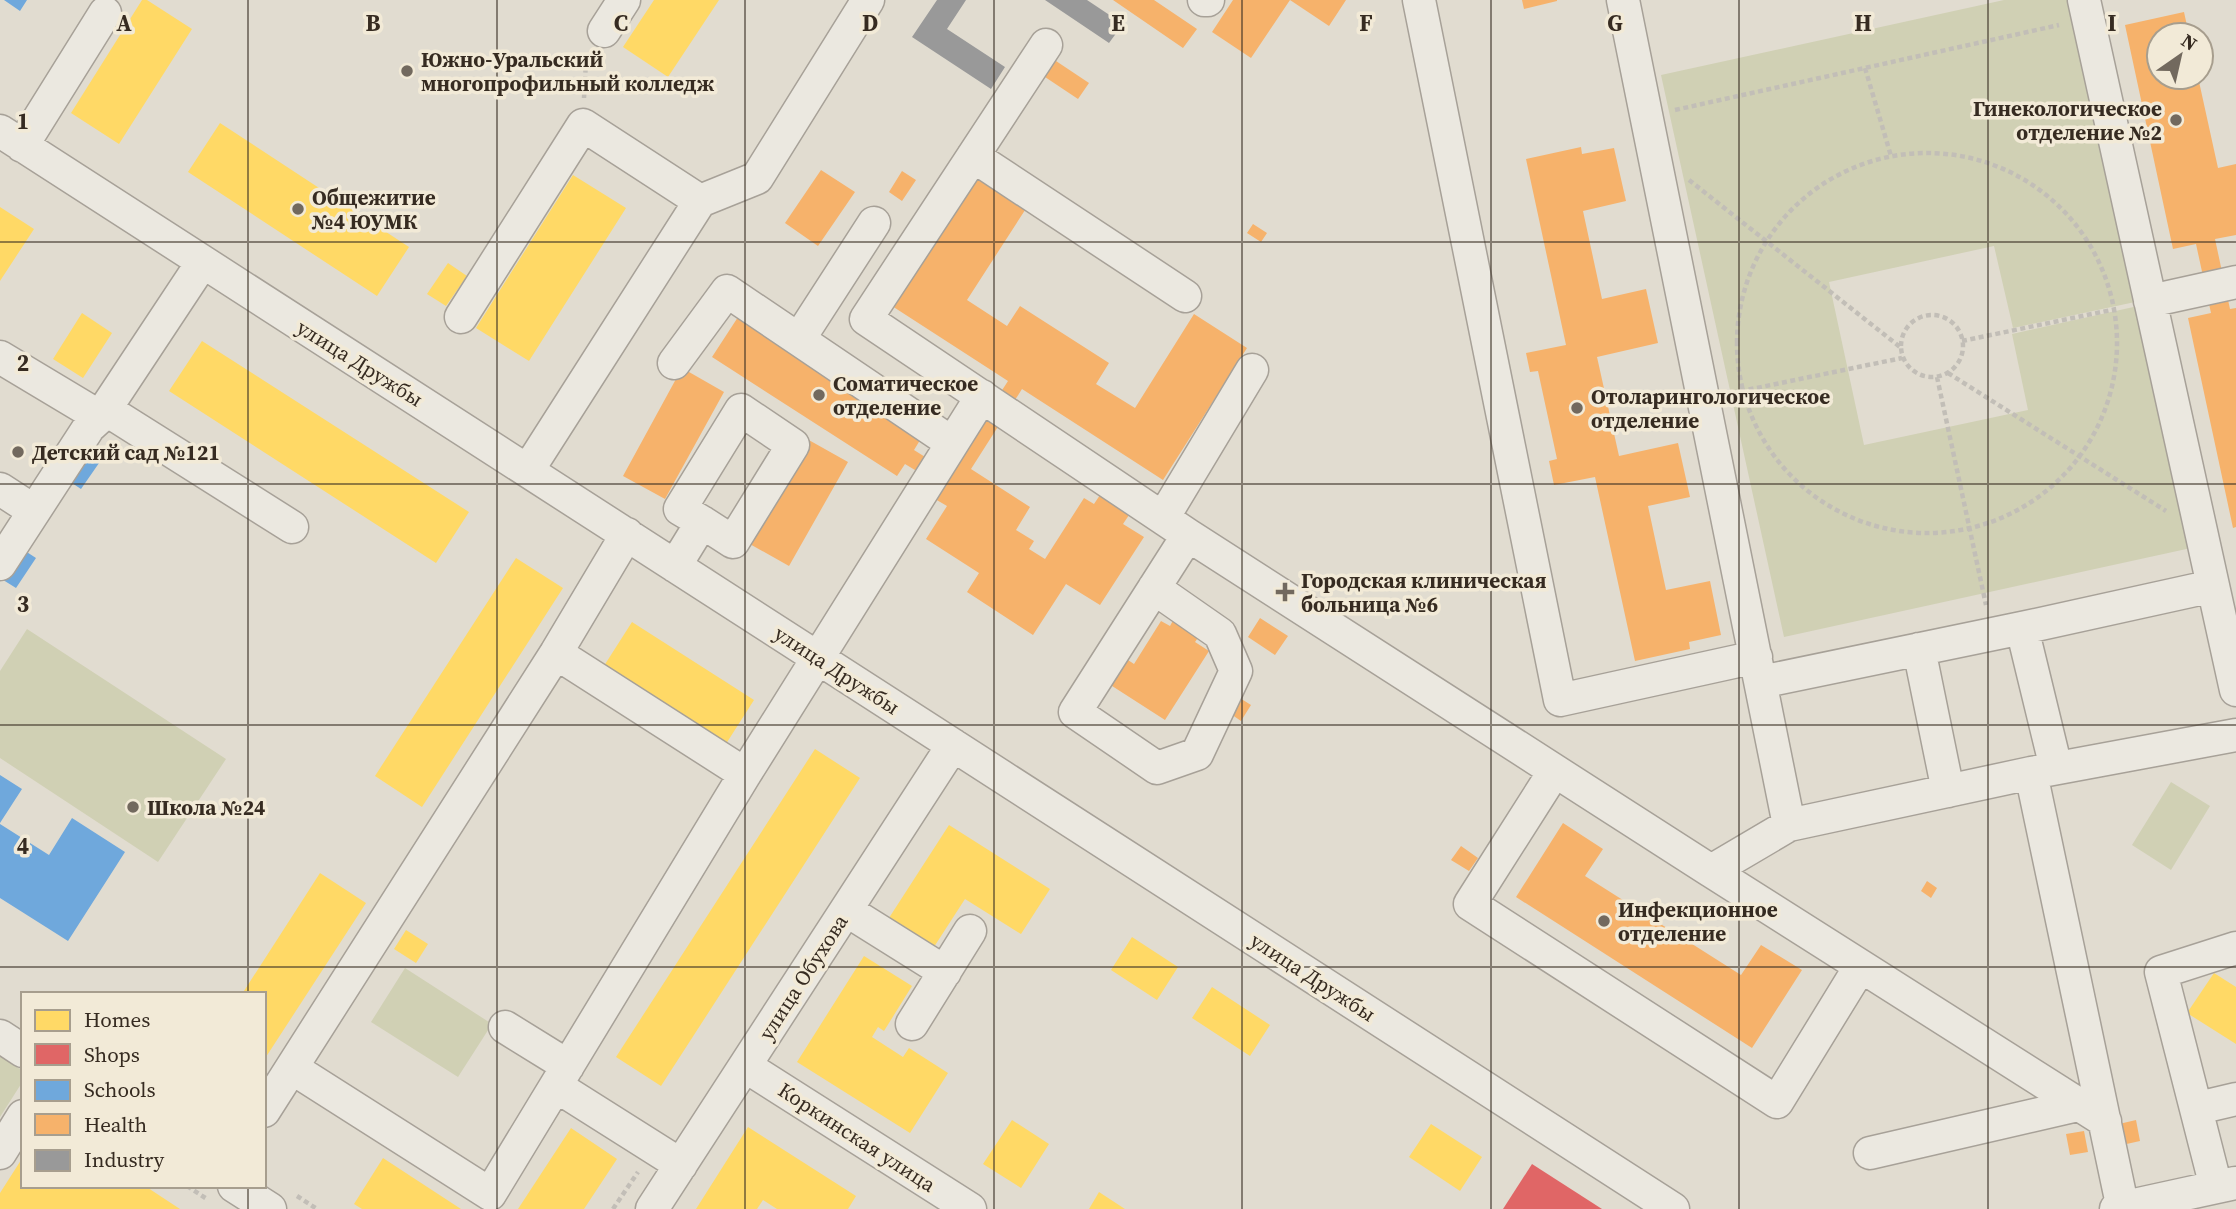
<svg xmlns="http://www.w3.org/2000/svg" width="2236" height="1209" viewBox="0 0 2236 1209" font-family="'Source Serif 4',serif">
<style>
.green{fill:#d0d0b4}
.homes{fill:#ffd966}
.shops{fill:#e06666}
.schools{fill:#6fa8dc}
.health{fill:#f6b26b}
.industry{fill:#999}
.lines{fill:none;stroke-linecap:round;stroke-linejoin:round}
.minor-casing{stroke:#a7a198;stroke-width:35}
.path{stroke:#c2beb7;stroke-width:4.5;stroke-dasharray:5 3.5;stroke-linecap:butt}
.minor{stroke:#ebe8e0;stroke-width:32}
.grid{fill:none;stroke:#362b21;stroke-width:2;stroke-opacity:0.55}
.poi-dot{fill:#72695e;stroke:#f2ead7;stroke-width:2.5}
.labels{text-anchor:middle;dominant-baseline:central;stroke-width:7;stroke-linejoin:round;paint-order:stroke}
.poi-label{font-size:21px;font-weight:bold;fill:#362b21;stroke:#f2ead7;text-anchor:start}
.street-label{font-size:21px;fill:#362b21;stroke:#f2ead7}
.grid-label{font-size:23px;text-anchor:middle;font-weight:bold;fill:#362b21;stroke:#f2ead7;stroke-width:7;stroke-linejoin:round;paint-order:stroke}
</style>
<rect width="100%" height="100%" fill="#e1dcd0"/>
<path class="green" d="M2004,0H2068L2135,302L2013,328L1994,246L1829,282L1864,445L2028,410L2012,334L2138,306L2191,548L1784,637L1661,75Z
M27,629L226,759L158,862L0,758V671Z
M2171,782L2210,806L2171,870L2132,845Z
M405,968L492,1024L458,1077L371,1022Z
M0,1056L23,1071V1081L0,1117Z"/>
<path class="homes" d="M142,0H147L192,29L119,144L71,113Z
M654,0H719L668,77L623,47Z
M220,123L409,247L377,296L188,172Z
M573,175L626,208L529,361L476,328Z
M0,207L34,229L0,281Z
M448,263L467,276L446,306L427,294Z
M82,313L112,333L83,378L53,359Z
M202,341L469,512L436,563L169,391Z
M516,558L563,588L422,807L375,776Z
M632,622L754,700L724,747L602,669Z
M815,749L860,778L661,1086L616,1057Z
M949,825L1050,889L1021,934L965,899L932,950L887,921Z
M320,873L366,903L264,1060V994H242Z
M406,930L428,944L416,963L394,949Z
M1132,937L1178,967L1157,1000L1111,970Z
M864,956L912,986L884,1031L878,1027L872,1037L903,1057L909,1048L948,1073L910,1133L797,1062Z
M2214,973L2236,987V1044L2187,1013Z
M1212,987L1270,1025L1250,1056L1192,1018Z
M1012,1120L1049,1144L1021,1188L983,1164Z
M1431,1124L1482,1157L1460,1191L1409,1157Z
M748,1127L856,1196L848,1209H777L763,1200L757,1209H696Z
M571,1128L617,1159L584,1209H518Z
M23,1157V1186H145L180,1209H0V1193Z
M383,1158L412,1177L461,1209H362L354,1204Z
M1099,1192L1125,1209H1089Z"/>
<path class="shops" d="M1532,1164L1602,1209H1503Z"/>
<path class="schools" d="M4,0H27L20,11Z
M87,441L106,453L81,489L63,477Z
M19,547L36,558L16,588L0,578Z
M0,775L22,789L0,823Z
M72,818L125,852L68,941L0,898V824L49,855Z"/>
<path class="health" d="M1113,0H1154L1197,29L1183,48Z
M1233,0H1346L1329,26L1290,0L1251,58L1212,32Z
M1522,0H1557V1L1524,9Z
M2184,12L2189,35H2159V77H2198L2218,168L2236,164V235L2215,239L2230,309L2236,308V527L2233,528L2188,318L2211,313L2196,244L2173,249L2125,25Z
M1053,59L1089,83L1078,99L1042,75Z
M1581,147L1582,154L1614,148L1626,201L1583,211L1602,299L1646,289L1658,343L1597,357L1619,456L1678,443L1690,497L1648,506L1666,590L1710,581L1721,635L1689,642L1690,649L1635,661L1595,477L1554,485L1549,461L1557,459L1538,371L1530,372L1526,353L1566,345L1526,159Z
M821,170L855,192L818,246L785,223Z
M902,171L916,180L902,201L889,192Z
M976,174L1027,207L967,300L1007,326L1020,306L1109,363L1096,384L1135,408L1194,314L1247,348L1163,480L1022,389L971,469L1030,507L1016,530L1034,541L1029,549L1045,559L1084,498L1094,504L1102,492L1131,512L1123,524L1144,537L1100,605L1066,584L1033,635L967,592L979,573L926,539L947,506L935,499L943,487L905,464L897,476L712,357L740,314L925,432L914,450L949,472L1008,381L892,306Z
M1253,224L1267,233L1261,242L1247,233Z
M682,368L724,392L665,499L623,476Z
M807,439L848,462L789,566L748,543Z
M1176,615L1202,632L1195,642L1209,651L1165,720L1109,684L1125,658L1134,664L1161,621L1170,626Z
M1260,618L1288,636L1275,655L1248,637Z
M1235,695L1251,705L1241,721L1225,710Z
M1563,823L1603,849L1585,876L1741,975L1761,945L1802,970L1752,1048L1516,897Z
M1461,846L1478,858L1469,871L1451,860Z
M1927,881L1937,888L1931,898L1921,891Z
M2136,1120L2140,1141L2122,1145L2119,1124Z
M2084,1131L2088,1152L2070,1155L2066,1134Z"/>
<path class="industry" d="M937,0H966L947,29L1005,67L991,89L912,37Z
M1045,0H1087L1123,24L1109,43Z"/>
<g class="lines">
<defs>
<path id="minor" d="M1204,0H1208
M1419,0L1560,700L1756,657
M1623,0L1789,825
M2084,0L2236,690
M604,31L624,0
M1046,45L866,319L1188,535L1711,871L1789,825L2031,773L2236,735
M0,131L1673,1209
M22,146L105,13
M973,156L1185,296
M700,201L757,178L868,0
M2150,301L2236,282
M461,317L583,125L700,201L528,470
M799,339L874,223
M0,357L100,417
M674,363L727,291L952,443
M105,409L292,527
M0,489L34,511
M1163,518L1252,370
M0,564L89,427L100,417L202,263
M675,566L702,522L680,509L741,410L793,445L733,542L702,522
M1154,588L1220,634L1236,671L1197,754L1157,768L1075,712L1188,535
M2022,628L2056,768
M1919,649L1948,791
M556,653L745,774
M1761,682L2022,628L2213,586
M1554,772L1470,904L1777,1102L1860,967
M2031,773L2123,1209
M1711,871L2105,1121
M846,910L945,972
M912,1024L970,931
M505,1027L568,1066
M0,1036L23,1051
M745,1066L970,1209
M292,1068L490,1194L745,774L982,396
M556,1086L681,1165
M2198,1108L2236,1099
M264,1111L556,653L627,534
M0,1153L23,1116
M1870,1153L2078,1105
M234,1186L270,1209
M2216,1187L2161,972L2236,948
M652,1209L953,745
M2116,1209L2235,1183"/>
</defs>
<use href="#minor" class="minor-casing"/>
<path class="path" d="M1865,68L1891,156
M584,98L586,61L589,55
M1675,110L2059,25
M1737 343a190 190 0 1 1 380 0a190 190 0 1 1-380 0Z
M1689,180L1900,347
M1901 346a31 31 0 1 1 62 0a31 31 0 1 1-62 0Z
M1962,341L2116,309
M1948,373L2166,511
M1937,377L1986,605
M1732,393L1902,358
M187,1186L207,1199
M297,1196L317,1209
M613,1209L638,1172"/>
<use href="#minor" class="minor"/>
</g>
<path class="grid" d="M248,0V994M497,0V1209M745,0V1209M994,0V1209M1242,0V1209M1491,0V1209M1739,0V1209M1988,0V1209M0,242H2236M0,484H2236M0,725H2236M0,967H2236M248,1186V1209"/>
<g class="poi-dot">
<circle cx="407" cy="71" r="7"/>
<circle cx="2176" cy="120" r="7"/>
<circle cx="298" cy="209" r="7"/>
<circle cx="819" cy="395" r="7"/>
<circle cx="1577" cy="408" r="7"/>
<circle cx="18" cy="452" r="7"/>
<path d="M1281.5 581.5h7v7h7v7h-7v7h-7v-7h-7v-7h7z"/>
<circle cx="133" cy="807" r="7"/>
<circle cx="1604" cy="921" r="7"/>
</g>
<g class="labels">
<g class="poi-label">
<text x="421" y="59">Южно-Уральский<tspan x="421" dy="24">многопрофильный колледж</tspan></text>
<text x="2162" y="108" text-anchor="end">Гинекологическое<tspan x="2162" dy="24">отделение №2</tspan></text>
<text x="312" y="197">Общежитие<tspan x="312" dy="24">№4 ЮУМК</tspan></text>
<text x="833" y="383">Соматическое<tspan x="833" dy="24">отделение</tspan></text>
<text x="1591" y="396">Отоларингологическое<tspan x="1591" dy="24">отделение</tspan></text>
<text x="32" y="452">Детский сад №121</text>
<text x="1301" y="580">Городская клиническая<tspan x="1301" dy="24">больница №6</tspan></text>
<text x="147" y="807">Школа №24</text>
<text x="1618" y="909">Инфекционное<tspan x="1618" dy="24">отделение</tspan></text>
</g>
<g class="street-label">
<text transform="translate(360 363) rotate(32)">улица Дружбы</text>
<text transform="translate(837 670) rotate(33)">улица Дружбы</text>
<text transform="translate(803 977) rotate(-57)">улица Обухова</text>
<text transform="translate(1313 977) rotate(33)">улица Дружбы</text>
<text transform="translate(857 1137) rotate(33)">Коркинская улица</text>
</g>
</g>
<g class="grid-label">
<text x="124" y="31">A</text>
<text x="373" y="31">B</text>
<text x="621" y="31">C</text>
<text x="870" y="31">D</text>
<text x="1118" y="31">E</text>
<text x="1366" y="31">F</text>
<text x="1615" y="31">G</text>
<text x="1863" y="31">H</text>
<text x="2112" y="31">I</text>
<text x="23" y="129">1</text>
<text x="23" y="371">2</text>
<text x="23" y="612">3</text>
<text x="23" y="854">4</text>
</g>
<rect x="21" y="992" width="245" height="196" fill="#f2ead7" stroke="#a79e8e" stroke-width="2"/>
<rect x="35" y="1010" width="35" height="21" fill="#ffd966" stroke="#a79e8e" stroke-width="2"/>
<text x="84" y="1027" font-size="21" fill="#362b21">Homes</text>
<rect x="35" y="1044" width="35" height="21" fill="#e06666" stroke="#a79e8e" stroke-width="2"/>
<text x="84" y="1062" font-size="21" fill="#362b21">Shops</text>
<rect x="35" y="1080" width="35" height="21" fill="#6fa8dc" stroke="#a79e8e" stroke-width="2"/>
<text x="84" y="1097" font-size="21" fill="#362b21">Schools</text>
<rect x="35" y="1114" width="35" height="21" fill="#f6b26b" stroke="#a79e8e" stroke-width="2"/>
<text x="84" y="1132" font-size="21" fill="#362b21">Health</text>
<rect x="35" y="1150" width="35" height="21" fill="#999999" stroke="#a79e8e" stroke-width="2"/>
<text x="84" y="1167" font-size="21" fill="#362b21">Industry</text>
<g transform="translate(2180 56) rotate(34)"><circle r="33" fill="#f2ead7" stroke="#a79e8e" stroke-width="2"/>
<path d="M0-5L12 26L0 18L-12 26Z" fill="#72695e"/>
<text y="-10" font-size="19" font-weight="bold" text-anchor="middle" fill="#362b21">N</text>
</g>
</svg>
